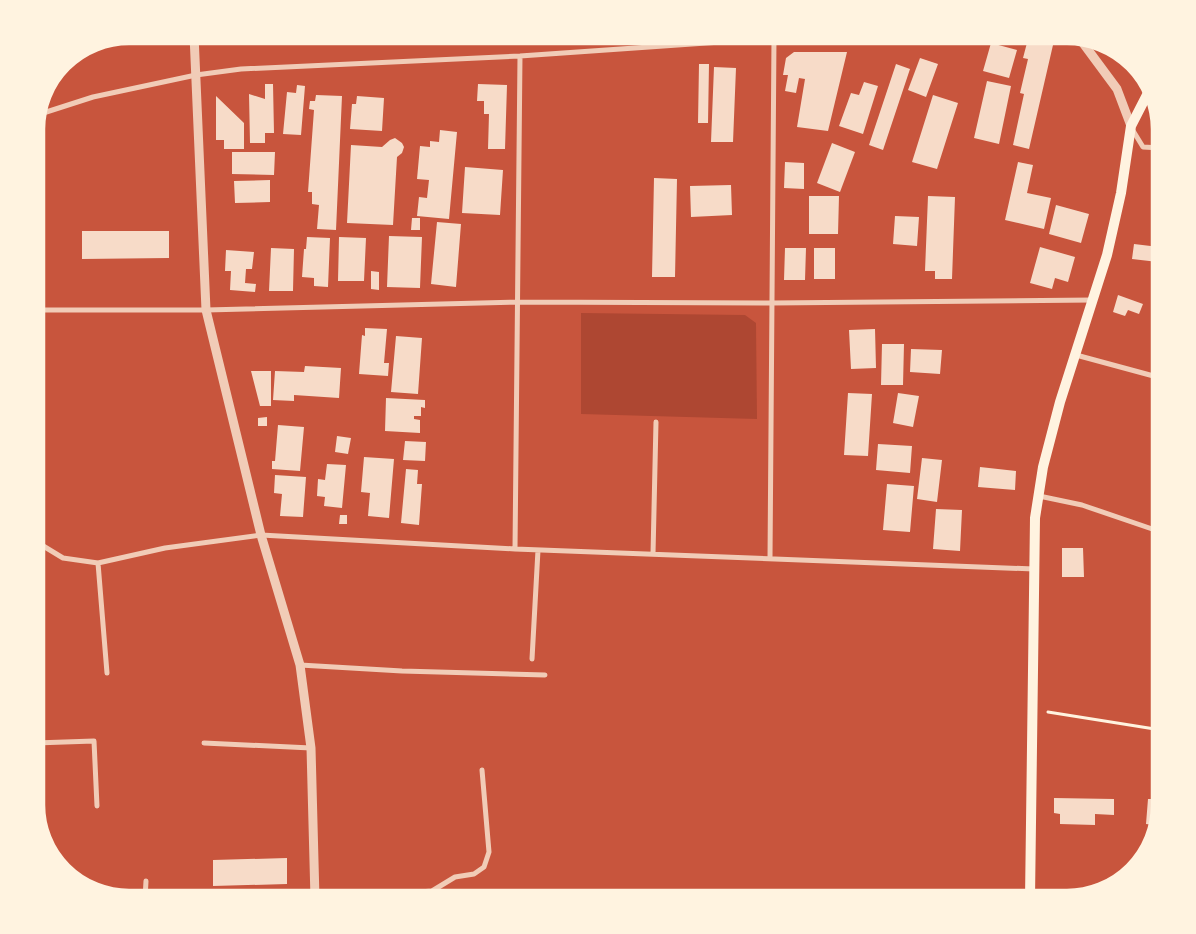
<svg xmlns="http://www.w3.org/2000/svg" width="1196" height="934" viewBox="0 0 1196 934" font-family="Figtree,sans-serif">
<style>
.green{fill:#ae4732}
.building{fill:#f7dbc8}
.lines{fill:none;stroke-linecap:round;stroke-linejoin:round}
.path{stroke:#fff3e0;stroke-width:3}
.minor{stroke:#f1ccb7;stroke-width:5}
.tertiary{stroke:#f1ccb7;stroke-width:9}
.secondary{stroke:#fff3e0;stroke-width:10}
.rim{fill:none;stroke:#fff3e0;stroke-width:2.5}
</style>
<rect width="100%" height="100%" fill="#c8553d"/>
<path class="green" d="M581,313L745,315L756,323L757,419L581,414Z"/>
<path class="building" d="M1028,39L1053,45L1029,149L1013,145L1024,94L1020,93L1028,59L1023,58Z
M991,43L1017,50L1009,78L983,71Z
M794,52H847L828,131L797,127L805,79L799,78L796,93L785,91L788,75H783L786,58Z
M920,58L938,64L926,97L908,90Z
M699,64H709L708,123H698Z
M896,64L910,69L883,150L869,145Z
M714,67L736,68L733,142H711Z
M987,81L1011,86L999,144L974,138Z
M864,82L878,86L863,134L839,126L851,93L859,95Z
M265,84H273L274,133H265V143H250L249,94L265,99Z
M478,84L507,85L505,149H488L489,114H484V101H477Z
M297,85L305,86L301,135L283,134L287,92L296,93Z
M316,95L342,96L336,230L317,229L319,205L312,204V192H308L314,110L309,109L310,101H315Z
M933,95L958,103L937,169L912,162Z
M216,96L244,123V149H224V140H216Z
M357,96L384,98L382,131L350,129L352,104H356Z
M440,130L457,132L449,219L417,216L419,197L427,198L429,180L417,179L420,146L430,147V141L439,142Z
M395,138L402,143L404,147L402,153L397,157L393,225L347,223L351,145L382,147L390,140Z
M832,143L855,152L840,192L817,183Z
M232,152H275L274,175L232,174Z
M785,162L804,163V189L784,188Z
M1018,162L1033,165L1027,193L1051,198L1044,229L1005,220Z
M465,167L503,170L500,215L462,213Z
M654,178L677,179L675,277H652Z
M270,180V202L235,203L234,181Z
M731,185L732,215L691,217L690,186Z
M809,196H839L838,234H809Z
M928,196L955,197L952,279H935V271H925Z
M1056,205L1089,214L1081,243L1049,234Z
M895,216L919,217L917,246L893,244Z
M412,218H420V230H411Z
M437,222L461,224L456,287L431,284Z
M82,231H169V258L82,259Z
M389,236L422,237L420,288L387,287Z
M307,237L330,238L328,287L314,286V278L302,277L304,249H306Z
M339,237L366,238L364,281H338Z
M1134,244L1159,247L1158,262L1132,259Z
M1040,247L1075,257L1068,282L1055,278L1052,289L1030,283Z
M271,248L294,249L293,291H269Z
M785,248H806L805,280H784Z
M814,248H835V279H814Z
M226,250L254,252L252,269H246L245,283L256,284L255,292L230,290L231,271H225Z
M371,271L379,272V290L371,289Z
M1118,295L1143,304L1139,314L1128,310L1125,316L1113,312Z
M365,328L387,329L384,363H389L388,376L359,374L362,335L365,336Z
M875,329L876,368L851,369L849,330Z
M396,336L422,338L418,394L391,392Z
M882,344H904L903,385H881Z
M911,349L942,350L940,374L910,372Z
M305,366L341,368L339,398L294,395V401L273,400L275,371L304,372Z
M251,371H271V406H260Z
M848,393L872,394L868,456L844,455Z
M898,393L919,396L913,427L893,423Z
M386,398L425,400V408L421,407V416H414V419L420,420V433L385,431Z
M267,417V426H258V418Z
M278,425L304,427L300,471L272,469V461H275Z
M337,436L351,438L348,454L335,452Z
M405,441L426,442L425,461L403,460Z
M878,444L912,446L910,473L876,470Z
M364,457L394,459L389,518L368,516L370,493L361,492Z
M922,458L942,460L937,502L917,499Z
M327,464L346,465L342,508L324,506L325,497L317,496L318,479L325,480Z
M980,467L1016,471L1015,490L978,487Z
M406,469L418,470L417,484H422L419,525L401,523Z
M275,475L306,477L303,517L280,516L282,494L274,493Z
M887,484L914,486L910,532L883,530Z
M936,509L962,510L960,551L933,549Z
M340,515H347V524H339Z
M1062,548H1083L1084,577H1062Z
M1054,798L1114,799V815L1095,814V825L1060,824V814L1054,813Z
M1148,799H1161V806L1154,825L1146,824Z
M287,858V884L213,886V860Z"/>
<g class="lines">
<path class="path" d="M1048,712L1161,730"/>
<path class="minor" d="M37,115L93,97L196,75L241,69L520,56L823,35
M1132,129L1143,147L1161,148
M35,310H206L517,302L772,303L1093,300
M1076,355L1161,378
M1039,496L1082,505L1161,532
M35,541L63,558L98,563L165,548L261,535L515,549L1034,569
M515,549L520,56
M653,554L656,422
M770,559L774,38
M98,563L107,673
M532,659L538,550
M300,665L402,671L545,675
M35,743L94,741L97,806
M204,743L311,748
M145,899L146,881
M334,899L432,891L455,877L474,874L484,867L489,852L482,770"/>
<path class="tertiary" d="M194,35L206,310L261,535L300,665L311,748L315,899
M1080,39L1117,89L1131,126"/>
<path class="secondary" d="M1030,899L1035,518L1043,467L1060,402L1107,255L1121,193L1131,126L1151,87"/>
</g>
<path d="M0 0H1196V934H0ZM129 44H1067A85 85 0 0 1 1152 129V805A85 85 0 0 1 1067 890H129A85 85 0 0 1 44 805V129A85 85 0 0 1 129 44Z" fill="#fff3e0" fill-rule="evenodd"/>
<path class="rim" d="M129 44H1067A85 85 0 0 1 1152 129V805A85 85 0 0 1 1067 890H129A85 85 0 0 1 44 805V129A85 85 0 0 1 129 44Z"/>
</svg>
